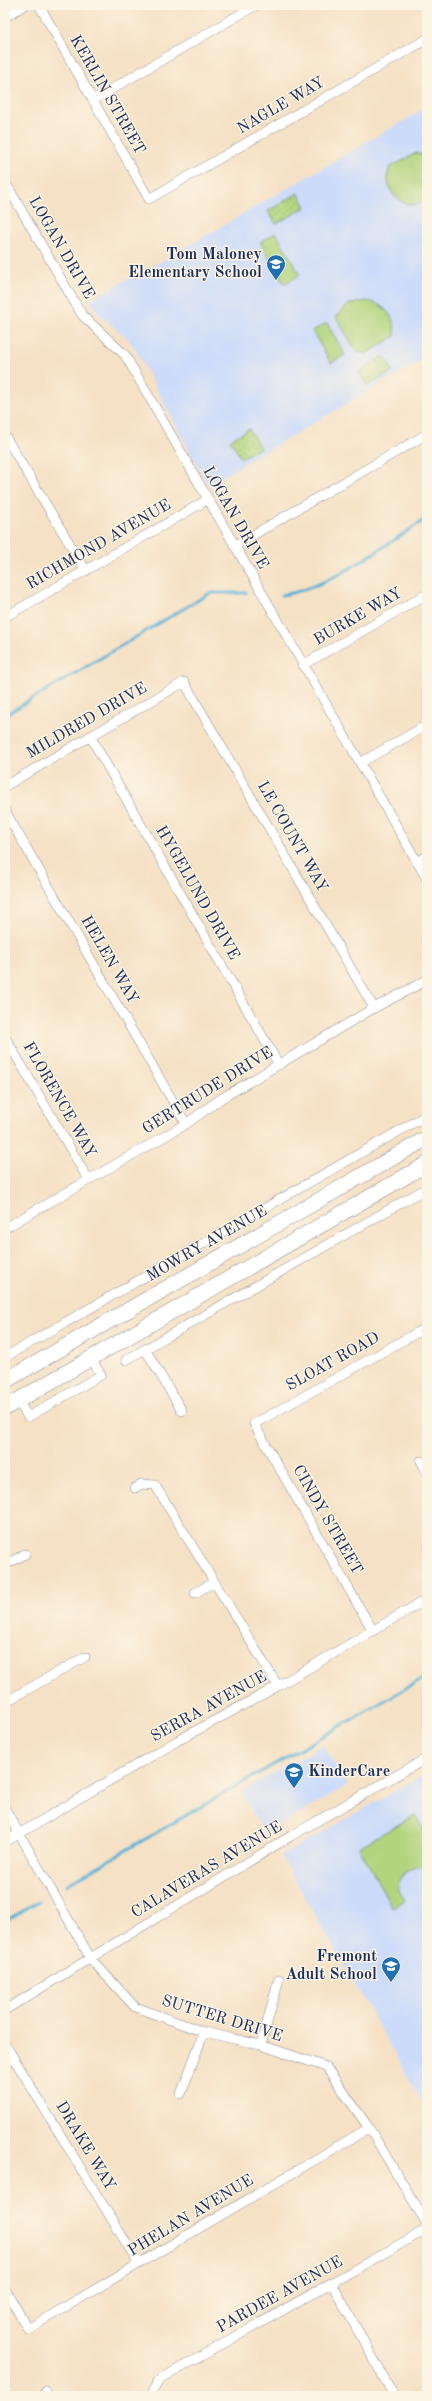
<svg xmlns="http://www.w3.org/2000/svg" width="432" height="2401" viewBox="0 0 432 2401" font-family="'Old Standard TT',serif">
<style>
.built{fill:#ccdbfa}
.grass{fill:#b1d47d;stroke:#66826e}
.park{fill:url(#park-dots);stroke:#66826e}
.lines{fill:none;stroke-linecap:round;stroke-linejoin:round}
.stream{stroke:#57b2d5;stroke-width:3}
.street-casing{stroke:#888892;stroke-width:10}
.primary-casing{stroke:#888892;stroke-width:16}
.street{stroke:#fff;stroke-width:9}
.primary{stroke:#fff;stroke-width:15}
.labels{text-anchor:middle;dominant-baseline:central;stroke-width:3;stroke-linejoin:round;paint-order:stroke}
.street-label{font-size:16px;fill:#1b2f5e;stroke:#fcf5e5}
.poi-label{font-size:16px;font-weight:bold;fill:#1b2f5e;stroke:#fcf5e5;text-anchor:end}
</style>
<defs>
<pattern id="park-dots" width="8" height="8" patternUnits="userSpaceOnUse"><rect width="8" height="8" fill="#b1d47d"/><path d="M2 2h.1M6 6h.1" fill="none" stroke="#98b66e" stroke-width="1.8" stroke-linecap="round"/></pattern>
</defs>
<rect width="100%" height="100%" fill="#fcf5e5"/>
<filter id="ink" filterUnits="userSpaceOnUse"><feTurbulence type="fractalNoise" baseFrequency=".025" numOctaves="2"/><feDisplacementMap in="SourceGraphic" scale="8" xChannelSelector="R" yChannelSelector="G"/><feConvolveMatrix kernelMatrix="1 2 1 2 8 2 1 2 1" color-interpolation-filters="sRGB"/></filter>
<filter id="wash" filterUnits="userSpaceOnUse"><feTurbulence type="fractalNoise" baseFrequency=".012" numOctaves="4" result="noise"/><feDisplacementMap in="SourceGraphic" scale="16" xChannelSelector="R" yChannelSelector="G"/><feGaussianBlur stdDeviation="0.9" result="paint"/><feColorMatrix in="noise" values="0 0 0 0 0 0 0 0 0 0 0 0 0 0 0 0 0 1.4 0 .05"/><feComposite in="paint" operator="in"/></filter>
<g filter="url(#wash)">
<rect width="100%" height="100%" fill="#f5e1c5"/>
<path class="built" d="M424,109L427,115V357L208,485L135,349L128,339L99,314L89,300L160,262Z
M323,1745L348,1785L265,1834L241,1792Z
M427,1773V2110L281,1856Z"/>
<path class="grass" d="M416,153L424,155L427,160V201C404,213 382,192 389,168Z
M276,233L300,275L284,284L260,242Z
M367,301C385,304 396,317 395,336L366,354L356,351L336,317L349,304Z
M327,323L345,355L331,363L312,331Z
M415,1815L427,1836V1868C418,1863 401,1872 399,1882C397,1889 401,1895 405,1900L392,1907L359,1847Z"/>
<path class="park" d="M298,193L306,207L276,224L268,211Z
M384,356L393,371L367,386L359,371Z
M249,429L260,448L241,458L230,440Z"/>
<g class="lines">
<path class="stream" d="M281,595C331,588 384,546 427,518
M5,715L210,593H246
M66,1885L427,1676
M5,1921L39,1901"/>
</g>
</g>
<g filter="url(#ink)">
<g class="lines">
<defs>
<path id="street" d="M39,5L149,199L427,39
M5,17L25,5
M93,100L256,5
M5,182L82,315L125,355L427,879
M5,436L86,571
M234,546L427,434
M5,617L207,500
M303,665L427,594
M90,736L279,1065
M360,763L427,725
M5,786L184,682L374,1008
M5,811L186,1124
M417,862L427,856
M5,1037L88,1179
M5,1228L186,1124L222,1098L374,1008L427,980
M145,1349L182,1411
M5,1357L427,1115
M126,1360L427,1188
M18,1401L28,1417L101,1375L91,1358
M421,1461L427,1472
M135,1488L141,1484L155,1485L278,1686
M5,1565L25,1554
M195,1593L214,1582
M373,1631L254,1424L427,1327
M5,1702L85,1657
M5,1809L91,1959L135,2007L204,2032L261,2045L326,2067L369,2128L427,2224
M5,1842L177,1741L278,1686L427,1599
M5,2010L291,1836L427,1758
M5,2044L139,2264
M261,2045L279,1979
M181,2094L204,2032
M332,2284L394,2396
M5,2289L28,2329L369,2128
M45,2391L48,2396
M153,2396L152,2392L159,2380L427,2229"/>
<path id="primary" d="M5,1381L427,1138
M5,1408L427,1164"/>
</defs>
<use href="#street" class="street-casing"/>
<use href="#primary" class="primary-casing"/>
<use href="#street" class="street"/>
<use href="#primary" class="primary"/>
</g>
</g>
<defs>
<symbol id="school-pin" viewBox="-11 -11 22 30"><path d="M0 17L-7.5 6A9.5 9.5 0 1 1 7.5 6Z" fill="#1f6fb2" stroke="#fcf5e5"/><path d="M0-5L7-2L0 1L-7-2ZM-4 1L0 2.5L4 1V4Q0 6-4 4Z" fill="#fff"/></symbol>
</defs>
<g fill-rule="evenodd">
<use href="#school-pin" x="265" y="253" width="22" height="30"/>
<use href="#school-pin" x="283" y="1761" width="22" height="30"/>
<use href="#school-pin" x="380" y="1955" width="22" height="30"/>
</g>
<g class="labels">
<g class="street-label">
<text transform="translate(107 95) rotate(60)">KERLIN STREET</text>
<text transform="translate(281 106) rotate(-30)">NAGLE WAY</text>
<text transform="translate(61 248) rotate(60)">LOGAN DRIVE</text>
<text transform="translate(235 518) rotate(60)">LOGAN DRIVE</text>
<text transform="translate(99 545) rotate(-30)">RICHMOND AVENUE</text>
<text transform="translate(358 617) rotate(-30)">BURKE WAY</text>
<text transform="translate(87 721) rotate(-30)">MILDRED DRIVE</text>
<text transform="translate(292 837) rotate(60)">LE COUNT WAY</text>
<text transform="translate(197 893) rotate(60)">HYGELUND DRIVE</text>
<text transform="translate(109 960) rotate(60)">HELEN WAY</text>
<text transform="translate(208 1091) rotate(-32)">GERTRUDE DRIVE</text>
<text transform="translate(59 1100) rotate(60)">FLORENCE WAY</text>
<text transform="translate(207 1244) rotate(-30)">MOWRY AVENUE</text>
<text transform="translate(333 1362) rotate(-29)">SLOAT ROAD</text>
<text transform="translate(327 1520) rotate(60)">CINDY STREET</text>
<text transform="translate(209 1707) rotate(-29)">SERRA AVENUE</text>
<text transform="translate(207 1870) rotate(-31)">CALAVERAS AVENUE</text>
<text transform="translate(222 2019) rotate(17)">SUTTER DRIVE</text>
<text transform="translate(85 2146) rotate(59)">DRAKE WAY</text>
<text transform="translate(191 2216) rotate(-31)">PHELAN AVENUE</text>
<text transform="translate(280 2295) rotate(-29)">PARDEE AVENUE</text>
</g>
<g class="poi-label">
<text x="262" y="255">Tom Maloney<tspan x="262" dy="18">Elementary School</tspan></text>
<text x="308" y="1772" text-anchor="start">KinderCare</text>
<text x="377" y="1957">Fremont<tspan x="377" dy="18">Adult School</tspan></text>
</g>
</g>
<rect width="432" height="2401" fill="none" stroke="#fcf5e5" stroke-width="20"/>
</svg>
